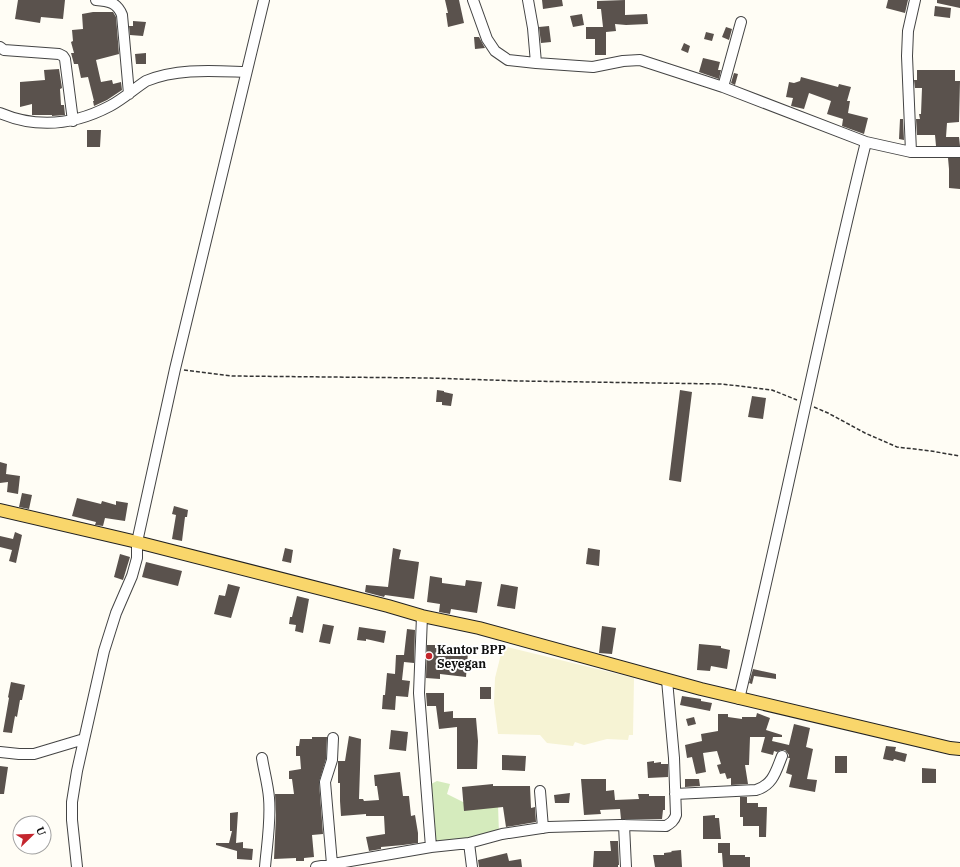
<svg xmlns="http://www.w3.org/2000/svg" width="960" height="867" viewBox="0 0 960 867" font-family="'IBM Plex Serif',serif">
<style>
.farmland{fill:#f6f3d4}
.green{fill:#d5ebbd}
.building{fill:#5a524d}
.lines{fill:none;stroke-linecap:round;stroke-linejoin:round}
.minor-casing{stroke:#444;stroke-width:12}
.major-casing{stroke:#222;stroke-width:14}
.path{stroke:#333;stroke-width:1.5;stroke-dasharray:4 2;stroke-linecap:butt}
.minor{stroke:#fff;stroke-width:10}
.major{stroke:#f9d66b;stroke-width:12}
.poi-dot{fill:#c4262e;stroke:#fff;stroke-width:1.5}
.labels{text-anchor:middle;dominant-baseline:central;stroke-width:4;stroke-linejoin:round;paint-order:stroke}
.poi-label{font-size:12px;font-weight:bold;fill:#111;stroke:#fff;text-anchor:start}
</style>
<rect width="100%" height="100%" fill="#fffdf5"/>
<path class="farmland" d="M503,646L634,678L633,735H629L628,740L607,739L584,745L575,742L573,746L547,743L540,735L498,734L494,703L495,678Z"/>
<path class="green" d="M437,781L450,784L447,794L463,802L498,804L499,835L437,847L433,840L429,785Z"/>
<path class="building" d="M18,0H65L63,19L41,17L40,23L15,19Z
M445,0H459L464,23L448,27L446,13H448Z
M542,0H562L563,6L543,9Z
M625,0V15L647,14L648,24L626,25L615,24L616,31L606,32V55H595V39H586V27H603L601,9H597V1Z
M888,0H908L905,13L886,8Z
M937,0H960V8L937,3Z
M935,6L951,8L950,18L934,16Z
M93,12H113L116,17L119,54L96,60L101,82L112,80L113,84L121,82L122,90L107,100L94,106L93,101H94L88,77L81,78L78,64H74L71,53H74L71,42L73,41L72,30L83,29L82,14Z
M582,14L584,25L573,27L570,16Z
M133,21L146,22L143,36L130,35L129,26H133Z
M549,26L551,42L541,43L539,27Z
M726,27L732,29L729,40L722,37Z
M706,32L714,34L712,41L704,39Z
M474,37H479L485,48L475,49Z
M684,43L690,46L688,53L681,50Z
M146,53V64H136L135,54Z
M703,58L720,62L718,70H721L719,79L699,72Z
M59,69L62,88L60,89L61,105H64L65,115L52,116V115H32V104L20,107V82L45,80L44,70Z
M917,70H955V81H960L959,122L947,123L946,137H959L960,146H936L935,135H917L916,119H920L919,114H921L922,88H915L914,80H917Z
M734,73L738,74L735,85L731,83Z
M801,77L838,87L839,84L851,87L847,101H850L848,113L868,118L864,134L842,126L843,119L827,114L831,101L809,93L804,109L791,106L793,98L786,97L789,82L794,83L800,81Z
M900,119H903L904,140L899,139Z
M87,130H101L100,147H87Z
M948,158H960V189L949,188V169Z
M437,390L444,391V392L453,394L451,406L442,405V402H436Z
M680,390L692,392L681,482L669,480Z
M752,396L766,398L763,419L748,417Z
M0,462L7,464L6,474L20,476L18,494L7,492L8,482L0,483Z
M22,493L32,495L29,509L19,507Z
M77,498L101,504L102,501L116,505V501L128,503L125,521L105,518L103,526L95,525L96,522L72,516Z
M174,506L188,510L187,517H185L182,541L172,539L176,515L172,514Z
M15,532L22,535L16,563L9,561L12,550L0,547V536L13,539Z
M285,548L293,550L291,563L282,561Z
M393,548L401,550L399,559L419,562L414,599L385,595L384,597L365,592L366,585L388,587Z
M588,548L600,550L599,566L586,564Z
M120,554L130,557L123,580L114,577Z
M146,562L182,571L178,586L142,577Z
M430,576L442,578V583L465,586L466,580L482,582L477,613L451,609L450,614L439,612L440,604L427,602Z
M228,584L240,587L231,618L214,614L219,595L225,596Z
M501,584L518,587L515,609L497,606Z
M297,596L309,599L303,633L295,631L296,625L289,624L290,617H292Z
M323,624L334,626L330,644L319,642Z
M602,626L616,628L612,654L599,653Z
M359,627L386,631L384,643L366,639V641L357,640Z
M407,629L415,630L414,663L404,662L402,680L410,681L408,697L396,696L395,710L382,709L383,695H385L387,673L395,674L396,655H404Z
M699,644L721,646V648L730,650L727,669L711,666L710,671L697,670Z
M427,645H435V648L455,649V651L468,652L466,677L440,674V679L426,678Z
M753,669L776,674V679L754,676L752,684L749,683Z
M11,682L25,685L22,700H20L17,717L15,716L12,733L3,732L9,698L8,697Z
M480,687H491V699H480Z
M426,693H444V712L453,711V718H476L478,741L477,769H457V727L439,729L436,706H427Z
M682,696L701,699V701L712,703L710,711L680,705Z
M757,713L770,718L766,730L782,735V737H773L772,741L789,745L794,724L810,728L806,747L813,749L807,779L817,780L815,792L789,787L792,775L786,773L790,758H788L789,755L785,750H781L777,752L774,751L773,755L761,752L765,737H750L749,765H745L748,784L731,785V778L727,779L725,773L720,774L717,765L721,764L717,751L703,753L706,772L696,774L692,757L687,758L685,745L702,741L701,734L718,731V714H728V717L742,719V717H756Z
M694,717L696,724L688,726L686,719Z
M391,730L408,732L406,751L389,749Z
M349,736L361,739L359,799H363L364,801L379,800L377,786H375L374,775L400,772L403,796H409L411,816L415,815L418,833V843L403,845L381,847V849L369,851L366,837L385,834L384,816H366V814L341,816L340,801V783H338V761H345Z
M312,737H327L326,759L319,782L323,834L312,835L314,857L304,858V861H296V858L274,859L276,815L275,794H294L292,779H289V771L301,769L300,756H296V746H299L300,739H312Z
M886,746L896,747L895,751L907,754L905,762L894,759L893,761L883,759Z
M502,755L526,756L525,771L502,770Z
M835,756H847V773H835Z
M654,761V763L661,762V764H668V777L648,778L647,762Z
M0,766L8,767L4,794H0Z
M922,768L936,769V783H922Z
M581,779H606V791L614,790L615,800L639,799L638,794H649V796H665V810H663L662,819H621L620,809L600,810L601,814L584,815Z
M685,779H699L700,786L685,787Z
M493,784V786H530L531,808L535,807L536,822L506,827L503,807L464,811L462,787Z
M570,793L569,803H555L554,795Z
M740,797H747V803H758V807H767L766,837H759V826H743V817H740Z
M238,812L236,843L243,842V848L253,849L252,860L237,859V851L216,845V843H229L232,831H230V813Z
M715,815V818H719L721,839H703V816Z
M610,841H618L619,865H618V867H593L594,851H611Z
M718,843H730V855H745V857H750V867H723L722,853H718Z
M681,850L682,867H655L653,855H664V853L672,852L671,851Z
M507,853L509,861L521,859L522,867H479L478,860Z"/>
<g class="lines">
<defs>
<path id="minor" d="M96,0C108,1 117,2 122,15L129,94
M473,0L487,39L495,51L508,60L536,63L593,67L623,61L640,60L723,87L866,142L911,152H960
M528,0L533,28L536,63
M0,47L4,50L59,54L63,56L65,59L73,121
M723,87L741,22
M0,113C38,129 74,125 110,106C123,99 134,89 146,81C178,68 213,71 246,72
M911,152L907,56L908,31L915,0
M422,616L419,693L431,847L469,843L502,834L548,827L620,825L666,826C671,823 674,821 676,815L674,758L667,680
M739,699C784,514 820,327 866,142
M0,752L19,754H34L84,739
M262,758C264,771 268,785 269,798C271,821 267,844 265,867
M540,791L543,828
M675,794L756,790C773,785 776,771 782,756
M624,825L626,867
M469,843L472,867
M332,864L325,782L332,760L333,738
M77,867L72,820V802L77,771L104,651L116,613L132,576L137,558V542L175,369L264,0
M316,867L431,847"/>
<path id="major" d="M0,510L137,542L388,606L422,616L479,628L701,689L950,748L960,749"/>
</defs>
<use href="#minor" class="minor-casing"/>
<use href="#major" class="major-casing"/>
<path class="path" d="M184,370L232,376L429,378L521,381L722,384L772,390L797,400
M814,407L828,413L865,433L897,447L931,451L960,456"/>
<use href="#minor" class="minor"/>
<use href="#major" class="major"/>
</g>
<circle class="poi-dot" cx="429" cy="656" r="4"/>
<g class="labels">
<g class="poi-label">
<text x="437" y="649">Kantor BPP<tspan x="437" dy="14">Seyegan</tspan></text>
</g>
</g>
<g transform="translate(32 835) rotate(67)"><circle r="19" fill="#ffffff" stroke="#a0a0a0"/>
<path d="M0-3L7 15L0 10L-7 15Z" fill="#c4262e"/>
<text y="-6" font-size="11" font-weight="bold" text-anchor="middle" fill="#111111">U</text>
</g>
</svg>
